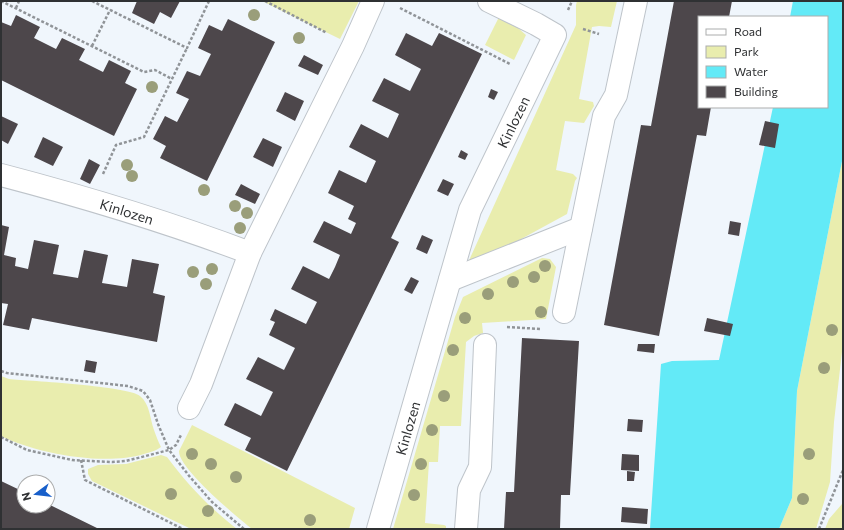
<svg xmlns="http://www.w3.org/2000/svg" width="844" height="530" viewBox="0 0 844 530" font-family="Commissioner,sans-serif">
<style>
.green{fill:#e9edae}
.water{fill:#63eaf7}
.building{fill:#4d474b}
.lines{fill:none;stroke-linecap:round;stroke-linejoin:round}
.street-casing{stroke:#bec4ca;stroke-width:24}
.path{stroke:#909498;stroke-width:2.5;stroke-dasharray:3 2;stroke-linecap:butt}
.street{stroke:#fff;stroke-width:22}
.tree{fill:#9a9e7a}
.labels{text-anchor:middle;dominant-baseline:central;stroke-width:4;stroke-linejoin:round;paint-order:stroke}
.street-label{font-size:14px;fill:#2f3133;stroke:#fff}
</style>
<rect width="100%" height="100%" fill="#f0f6fc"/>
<path class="green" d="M262,1H359L340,39Z
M577,1H617L611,27L599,26L592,27L579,99L593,102L594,106L584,123L565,121L556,170L573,174L577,178L575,181L567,214L512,244L466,267L576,25V5Z
M498,19H500L518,28L526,35L514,60L485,45Z
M843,156V343L834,422L830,482L816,529H779L792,498L797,391Z
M542,258L550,259L556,267L546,319L482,323L483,333L474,336L466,342L461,426H440L438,462H429L425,523L444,525L446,526V529H393L455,317L463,297Z
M1,376L9,379C30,381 129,386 140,396C150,404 150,419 154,430C156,436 158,441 161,447C156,451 150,452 144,454C104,466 38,454 1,436Z
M192,425L355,508L349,529H252C237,517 178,468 179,451Z
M161,455L167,457C187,484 211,509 237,529H191L92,481L88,474V469L98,465L126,464Z
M842,504L843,529H825L829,519Z"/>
<path class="water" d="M793,1H843V156L797,391L792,498L779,529H650L661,364L672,361L719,360L773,107H827V17H790Z"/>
<path class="building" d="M137,1H180L171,18L160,12L154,24L132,13Z
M674,1H732L729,17H699V107H711L706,136L697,135L659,336L604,325L641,125L651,126Z
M16,15L40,27L34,38L56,49L62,38L85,49L79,60L103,72L109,60L131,71L125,83L137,89L114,136L1,80V22L11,26Z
M228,19L275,42L207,181L160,158L166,146L153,139L165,116L177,122L189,99L176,93L187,71L200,76L211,54L198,48L209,25L222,31Z
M406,33L432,46L439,33L482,54L391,238L399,242L287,471L245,450L251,438L224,425L235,403L261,416L273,392L246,379L258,357L284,370L295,348L269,335L275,322L270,320L275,309L306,324L317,302L291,289L303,266L329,279L335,267L340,255L313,242L324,221L351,234L356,223L348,219L354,206L328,193L339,170L366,183L376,161L349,147L361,124L388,138L399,114L372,101L384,78L410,91L421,69L395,55Z
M304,55L323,65L318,75L298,66Z
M491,89L498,92L494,100L488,97Z
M285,92L304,101L295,121L276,111Z
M1,116L18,124L8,144L1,140Z
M765,121L779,124L775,148L759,145Z
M43,137L63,147L53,166L34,157Z
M263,138L282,147L273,167L253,157Z
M461,150L468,154L465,160L458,157Z
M89,159L100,165L90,184L80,179Z
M443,179L454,184L448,196L437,191Z
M241,184L260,194L255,204L235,195Z
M730,221L741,223L739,236L728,234Z
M1,225L9,227L4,255L16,258L15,266L28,269L34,240L59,245L53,274L66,276L78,278L84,250L108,255L102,283L115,285L127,287L132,259L159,264L153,293L165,296L157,342L32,318L29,330L3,325L8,304L1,303Z
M422,235L433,240L427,254L416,249Z
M411,277L419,281L412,294L404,290Z
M707,318L733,324L730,336L704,331Z
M522,338L579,341L570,494V495H561L560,529H504L506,492H514Z
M638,344H655L654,353L637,351Z
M86,360L97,362L95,373L84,371Z
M628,419L643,420L642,432L627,431Z
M622,454L639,455V471L621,470Z
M627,471L635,472L634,481H627Z
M1,481L24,492V506H48V504L99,529H1Z
M622,507L648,509L647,524L621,522Z"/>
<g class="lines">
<defs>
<g id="street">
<path id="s1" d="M1,175C85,197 168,222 250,253"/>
<path d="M450,280L581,228"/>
<path d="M564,312L604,116L616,95L636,1"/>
<path d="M189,408L201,384L250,253L353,46L373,1"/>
<path id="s2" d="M378,529L470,210L555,35L536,24L489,1"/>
<path d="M466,529L469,490L480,467L485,345"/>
</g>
</defs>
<use href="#street" class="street-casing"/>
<path class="path" d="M1,1L144,72L155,70L172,79
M92,1L187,48L209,1
M265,1L327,33
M16,8L19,1
M400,8L510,64
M568,10L572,1
M583,29L599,34
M92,46L110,10
M103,174L116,145L144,137L187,48
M507,327L541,329
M1,371L7,373L128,386L143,391L150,400L158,424L169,450L190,477L212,502L244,529
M1,437L27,450L72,460L112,462L126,461L169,450L176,445L181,435
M81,460L85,480L183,529
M819,529L843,470"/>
<use href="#street" class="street"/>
</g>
<g class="tree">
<circle cx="254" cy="15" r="6"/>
<circle cx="299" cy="38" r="6"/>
<circle cx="152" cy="87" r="6"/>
<circle cx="127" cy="165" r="6"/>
<circle cx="132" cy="176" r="6"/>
<circle cx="204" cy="190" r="6"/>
<circle cx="235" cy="206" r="6"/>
<circle cx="247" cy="213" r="6"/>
<circle cx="240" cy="228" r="6"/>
<circle cx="545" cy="266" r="6"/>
<circle cx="212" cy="269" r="6"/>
<circle cx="193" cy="272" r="6"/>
<circle cx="534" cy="277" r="6"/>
<circle cx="513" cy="282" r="6"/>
<circle cx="206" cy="284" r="6"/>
<circle cx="488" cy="294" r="6"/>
<circle cx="541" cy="312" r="6"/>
<circle cx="465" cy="318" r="6"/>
<circle cx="832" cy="330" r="6"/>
<circle cx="453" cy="350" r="6"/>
<circle cx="824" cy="368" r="6"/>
<circle cx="444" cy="396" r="6"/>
<circle cx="432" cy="430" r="6"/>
<circle cx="192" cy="454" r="6"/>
<circle cx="809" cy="454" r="6"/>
<circle cx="211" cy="464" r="6"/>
<circle cx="421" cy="464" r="6"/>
<circle cx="236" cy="477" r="6"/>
<circle cx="171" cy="494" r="6"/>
<circle cx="414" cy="495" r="6"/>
<circle cx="803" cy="499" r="6"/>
<circle cx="208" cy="511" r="6"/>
<circle cx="310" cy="520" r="6"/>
</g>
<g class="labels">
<g class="street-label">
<text stroke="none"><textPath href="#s2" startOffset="430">Kinlozen</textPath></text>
<text stroke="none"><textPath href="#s1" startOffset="131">Kinlozen</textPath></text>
<text stroke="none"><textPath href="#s2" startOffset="105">Kinlozen</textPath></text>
</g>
</g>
<rect width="844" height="530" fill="none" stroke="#2f3133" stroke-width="4"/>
<rect x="698" y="16" width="130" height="92" fill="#ffffff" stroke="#acadad"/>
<rect x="706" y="29" width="20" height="6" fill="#ffffff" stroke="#acadad"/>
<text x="734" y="36" font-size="12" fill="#2f3133">Road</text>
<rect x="706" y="46" width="20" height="12" fill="#e9edae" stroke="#acadad"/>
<text x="734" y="56" font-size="12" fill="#2f3133">Park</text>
<rect x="706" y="66" width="20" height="12" fill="#63eaf7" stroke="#acadad"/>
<text x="734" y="76" font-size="12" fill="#2f3133">Water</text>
<rect x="706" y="86" width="20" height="12" fill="#4d474b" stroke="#acadad"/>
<text x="734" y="96" font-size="12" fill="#2f3133">Building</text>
<g transform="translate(36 494) rotate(255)"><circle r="19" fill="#ffffff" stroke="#acadad"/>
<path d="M0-3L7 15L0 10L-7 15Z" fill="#185fca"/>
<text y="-6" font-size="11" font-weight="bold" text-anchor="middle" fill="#2f3133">N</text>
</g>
</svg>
